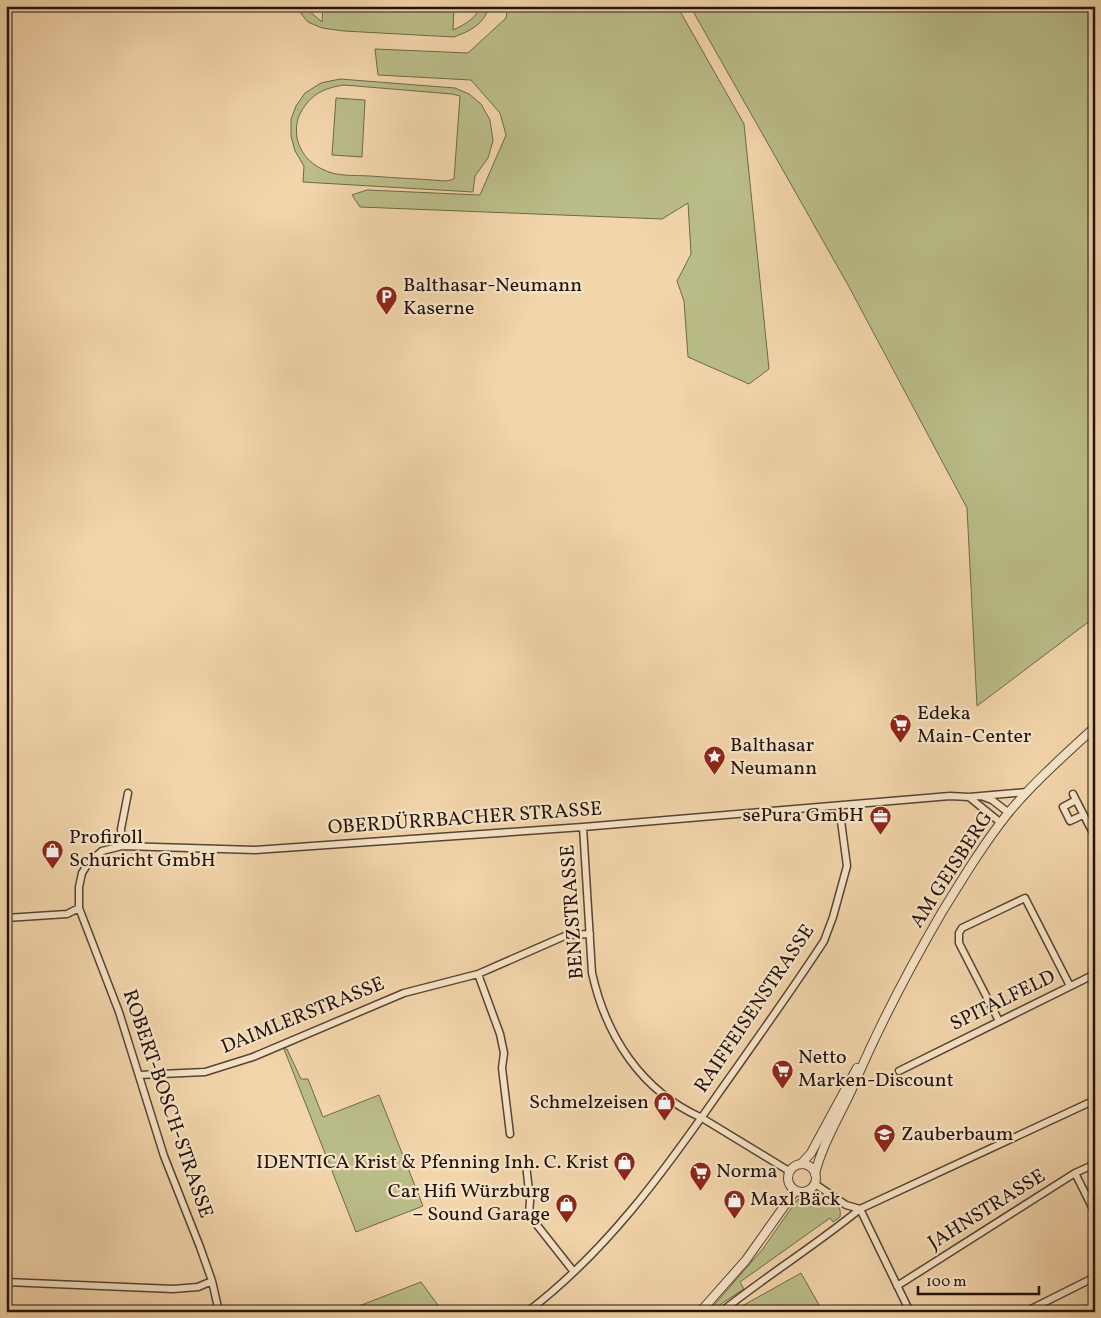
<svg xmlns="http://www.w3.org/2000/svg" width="1101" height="1318" viewBox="0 0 1101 1318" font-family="Vollkorn,serif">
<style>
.green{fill:#babd89;stroke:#6e684a;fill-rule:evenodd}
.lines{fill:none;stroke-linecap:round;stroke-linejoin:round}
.minor-casing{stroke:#564434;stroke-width:9}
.tertiary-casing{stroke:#564434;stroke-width:10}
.minor{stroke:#f7e4c8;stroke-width:6}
.tertiary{stroke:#f7e4c8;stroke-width:8}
.labels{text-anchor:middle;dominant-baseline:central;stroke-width:4.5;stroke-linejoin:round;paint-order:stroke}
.poi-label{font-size:20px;fill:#22130c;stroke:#f7e4c8;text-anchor:start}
.street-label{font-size:20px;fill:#22130c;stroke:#f7e4c8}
</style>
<rect width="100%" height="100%" fill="#f3d5ab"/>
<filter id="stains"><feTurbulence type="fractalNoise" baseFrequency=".004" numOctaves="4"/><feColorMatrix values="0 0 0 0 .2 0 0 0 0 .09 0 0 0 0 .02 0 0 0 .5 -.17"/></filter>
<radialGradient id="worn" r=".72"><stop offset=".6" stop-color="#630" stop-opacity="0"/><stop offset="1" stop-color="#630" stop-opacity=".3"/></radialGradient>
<path class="green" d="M295,6H303L322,22L323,6H454L453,30C466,24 475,19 481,6H489C485,24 470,31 454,37L344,31L322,28L308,22Z
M508,6H677L744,124L769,369L749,384L688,357L684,301L677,281L691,254L688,203L662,219L360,207L352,195L367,190L480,195L506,135L500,113L471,80L378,75L375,49L468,53L506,18Z
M690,6H1095V617L977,706L967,508L848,285Z
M340,79L455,88L469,94L481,104L490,120L493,141L488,158L475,176L473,192L303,182L304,166L295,151L291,136V119L296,106L305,93L321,83ZM344,85L452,94L460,96L454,179L446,181C421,179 396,178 370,176C354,175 336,177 322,169C309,163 300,152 297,138C296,129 296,120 301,112C311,94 324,88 344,85Z
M336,98L365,100L362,157L332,155Z
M284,1049H287L301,1079H308L323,1117L379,1095L423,1206L356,1232Z
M813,1195C825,1198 843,1200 840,1217L833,1222L830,1218L740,1282L744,1289L721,1304L714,1312H708L762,1250L797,1200Z
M801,1273L823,1312H735V1310Z
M421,1282L443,1312L346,1311Z"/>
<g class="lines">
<defs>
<path id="minor" d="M1073,794L1095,837
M981,796L992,800L1009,813
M969,797L1001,823
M1076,800L1063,807L1070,821L1083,815
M583,827L592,973C606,1036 641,1091 702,1118L789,1171
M122,846L121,829L128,793
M6,918L67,914L79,908
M478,974L500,1034L504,1053L502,1068L510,1134
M999,1021L959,943V933L962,928L1025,898L1070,986
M899,1071L1095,974
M139,1075L205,1072L253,1057L404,993L478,974L567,935L590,934
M526,1164L530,1201L529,1215L574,1272
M1075,1173L1095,1213
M815,1184L846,1205L860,1209
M860,1209L910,1312
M6,1282L173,1289L198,1287L212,1281
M897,1286L1075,1173L1095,1164
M219,1312L212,1281L200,1247L164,1156L119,1012L79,908V887L82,873L89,862L102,851L122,846L255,850L583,827L950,796L969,797L1027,792
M527,1312C605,1253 663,1173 718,1094C754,1043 790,993 824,941L833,917L847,866L839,806
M721,1312C766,1276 816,1245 860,1209L1095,1100
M1025,1312L1095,1277"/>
<path id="tertiary" d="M788 1178a14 14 0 1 1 28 0a14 14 0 1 1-28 0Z
M801,1164L811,1153L857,1068
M815,1174C823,1141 843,1111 856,1080C881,1022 910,967 942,912C963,878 984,843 1009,812C1035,781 1066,754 1095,727
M700,1312L746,1260L795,1191"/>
</defs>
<use href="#minor" class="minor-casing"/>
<use href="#tertiary" class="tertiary-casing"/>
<use href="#minor" class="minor"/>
<use href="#tertiary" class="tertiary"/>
</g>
<defs>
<symbol id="parking-pin" viewBox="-11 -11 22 30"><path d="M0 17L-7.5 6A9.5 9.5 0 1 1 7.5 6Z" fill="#8f2418" stroke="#f7e4c8"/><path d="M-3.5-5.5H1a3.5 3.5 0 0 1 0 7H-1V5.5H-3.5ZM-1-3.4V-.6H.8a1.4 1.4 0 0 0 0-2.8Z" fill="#fff"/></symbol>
<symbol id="supermarket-pin" viewBox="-11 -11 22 30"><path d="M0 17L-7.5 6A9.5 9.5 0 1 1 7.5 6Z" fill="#8f2418" stroke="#f7e4c8"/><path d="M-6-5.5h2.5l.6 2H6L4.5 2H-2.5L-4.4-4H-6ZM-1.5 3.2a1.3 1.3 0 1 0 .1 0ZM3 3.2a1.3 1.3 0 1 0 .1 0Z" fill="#fff"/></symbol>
<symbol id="sight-pin" viewBox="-11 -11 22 30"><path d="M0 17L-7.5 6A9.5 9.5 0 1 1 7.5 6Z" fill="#8f2418" stroke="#f7e4c8"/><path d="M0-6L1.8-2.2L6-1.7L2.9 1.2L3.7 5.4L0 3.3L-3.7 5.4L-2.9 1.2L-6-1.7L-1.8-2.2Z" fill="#fff"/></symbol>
<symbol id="office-pin" viewBox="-11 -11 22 30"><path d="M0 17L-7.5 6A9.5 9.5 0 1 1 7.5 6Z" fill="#8f2418" stroke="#f7e4c8"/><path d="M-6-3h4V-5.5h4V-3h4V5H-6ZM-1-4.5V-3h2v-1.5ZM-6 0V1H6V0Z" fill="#fff"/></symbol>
<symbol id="shop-pin" viewBox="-11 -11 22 30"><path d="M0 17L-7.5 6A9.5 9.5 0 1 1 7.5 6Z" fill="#8f2418" stroke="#f7e4c8"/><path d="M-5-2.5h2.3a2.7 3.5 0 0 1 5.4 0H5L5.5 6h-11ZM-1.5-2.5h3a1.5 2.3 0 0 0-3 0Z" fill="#fff"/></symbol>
<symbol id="school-pin" viewBox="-11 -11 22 30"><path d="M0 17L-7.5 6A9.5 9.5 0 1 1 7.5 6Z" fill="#8f2418" stroke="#f7e4c8"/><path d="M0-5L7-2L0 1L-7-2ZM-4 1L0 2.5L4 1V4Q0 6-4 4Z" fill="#fff"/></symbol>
</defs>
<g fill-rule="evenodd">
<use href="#parking-pin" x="374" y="284" width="25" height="34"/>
<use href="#supermarket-pin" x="888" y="712" width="25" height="34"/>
<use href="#sight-pin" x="702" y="744" width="25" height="34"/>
<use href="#office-pin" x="868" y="804" width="25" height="34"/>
<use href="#shop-pin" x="40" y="838" width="25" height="34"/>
<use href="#supermarket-pin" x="770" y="1058" width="25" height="34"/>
<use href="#shop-pin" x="652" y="1090" width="25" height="34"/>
<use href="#school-pin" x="872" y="1122" width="25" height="34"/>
<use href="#shop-pin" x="612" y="1150" width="25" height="34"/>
<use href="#supermarket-pin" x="688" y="1160" width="25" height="34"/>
<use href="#shop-pin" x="722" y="1188" width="25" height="34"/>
<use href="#shop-pin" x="554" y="1192" width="25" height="34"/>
</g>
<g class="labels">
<g class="poi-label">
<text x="403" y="286">Balthasar-Neumann<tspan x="403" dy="23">Kaserne</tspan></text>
<text x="917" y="714">Edeka<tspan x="917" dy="23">Main-Center</tspan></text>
<text x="730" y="746">Balthasar<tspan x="730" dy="23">Neumann</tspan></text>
<text x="864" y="816" text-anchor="end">sePura GmbH</text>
<text x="69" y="838">Profiroll<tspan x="69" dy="23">Schuricht GmbH</tspan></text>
<text x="798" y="1058">Netto<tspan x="798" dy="23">Marken-Discount</tspan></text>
<text x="649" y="1103" text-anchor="end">Schmelzeisen</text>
<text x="901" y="1135">Zauberbaum</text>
<text x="609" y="1163" text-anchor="end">IDENTICA Krist &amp; Pfenning Inh. C. Krist</text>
<text x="716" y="1172">Norma</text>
<text x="550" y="1192" text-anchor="end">Car Hifi Würzburg<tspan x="550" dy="23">– Sound Garage</tspan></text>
<text x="750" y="1200">Maxl Bäck</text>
</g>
<g class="street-label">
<text transform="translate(465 819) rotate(-4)">OBERDÜRRBACHER STRASSE</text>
<text transform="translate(952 870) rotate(-57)">AM GEISBERG</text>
<text transform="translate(573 912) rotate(-94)">BENZSTRASSE</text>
<text transform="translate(1003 1001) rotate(-26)">SPITALFELD</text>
<text transform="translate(755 1009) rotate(-56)">RAIFFEISENSTRASSE</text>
<text transform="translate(303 1016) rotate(-22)">DAIMLERSTRASSE</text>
<text transform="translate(167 1104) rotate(71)">ROBERT-BOSCH-STRASSE</text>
<text transform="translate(987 1210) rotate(-32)">JAHNSTRASSE</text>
</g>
</g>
<rect width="1101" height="1318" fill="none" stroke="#f3d5ab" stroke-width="25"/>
<rect x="8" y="8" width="1086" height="1303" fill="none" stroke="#22130c" stroke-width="2.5"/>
<rect x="12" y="12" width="1076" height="1293" fill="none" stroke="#22130c"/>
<path d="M918 1286v8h121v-8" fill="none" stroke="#22130c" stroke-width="2.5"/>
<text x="926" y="1286" font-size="15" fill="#22130c" stroke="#f7e4c8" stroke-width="4" paint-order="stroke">100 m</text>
<rect width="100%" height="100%" filter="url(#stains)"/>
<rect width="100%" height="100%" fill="url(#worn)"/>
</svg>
